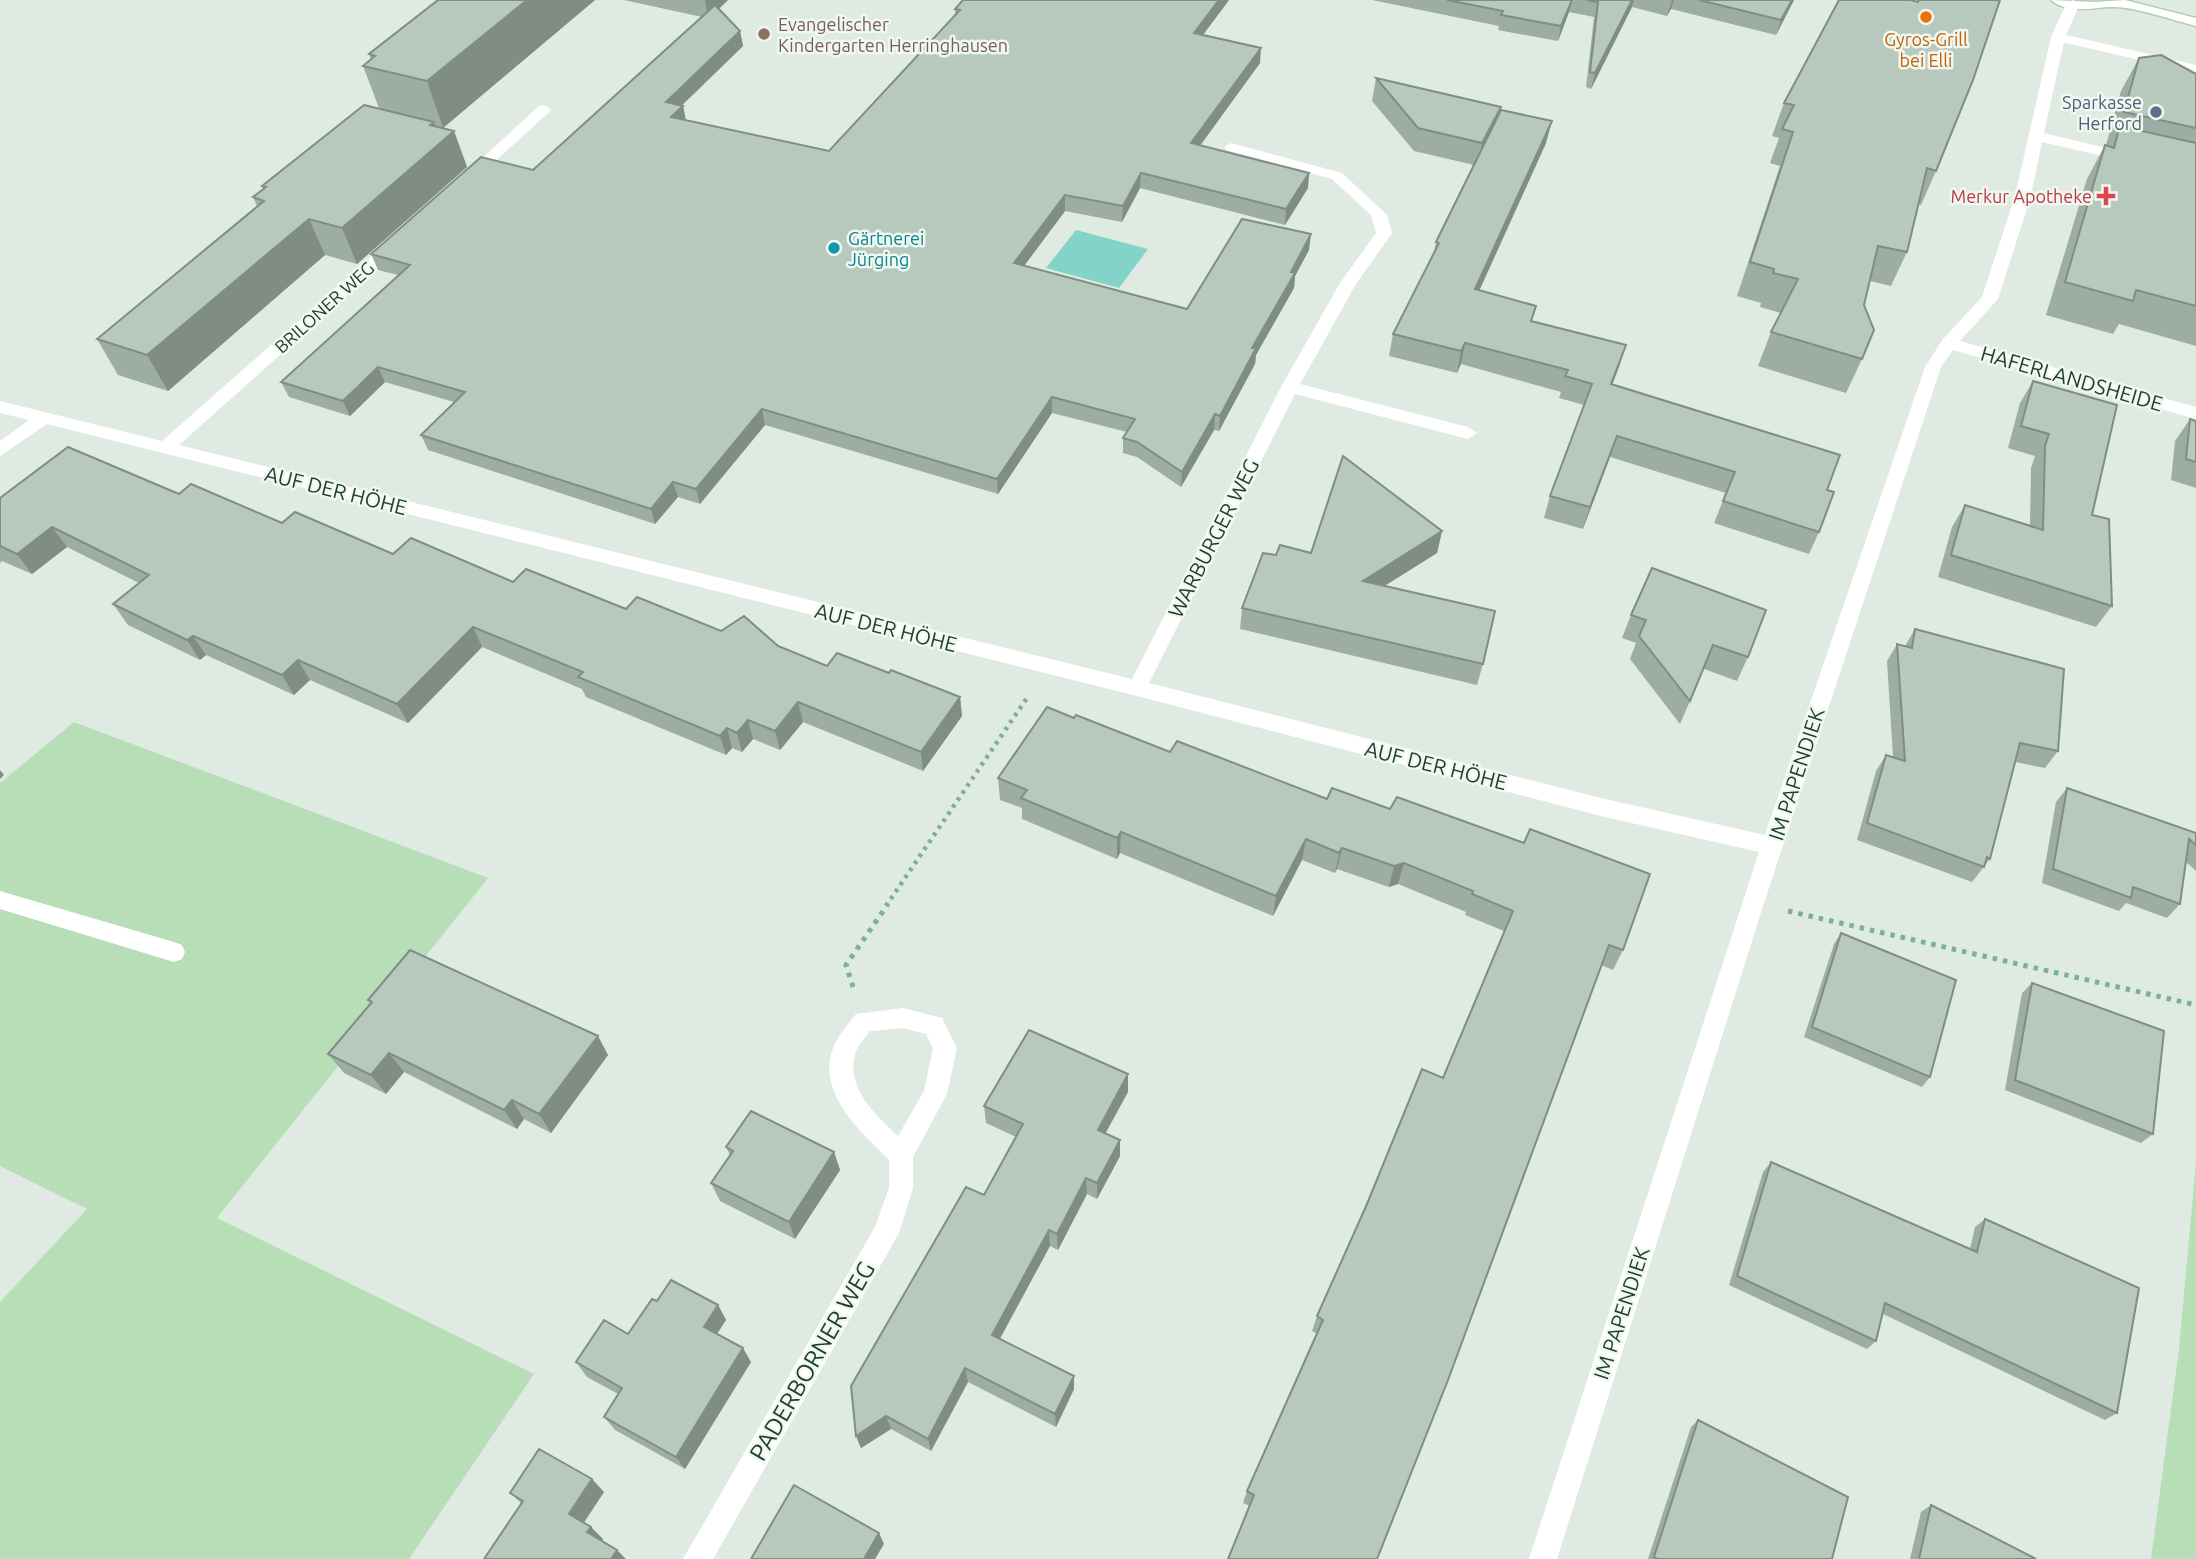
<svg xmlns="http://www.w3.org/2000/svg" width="2196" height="1559" viewBox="0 0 2196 1559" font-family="Ubuntu,sans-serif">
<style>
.green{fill:#b7deb6}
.water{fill:#84d3c8}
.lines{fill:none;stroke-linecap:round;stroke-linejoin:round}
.secondary-casing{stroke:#b2cbba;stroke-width:3}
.path-far1{stroke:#7eb092;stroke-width:4.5;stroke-dasharray:3.5 5;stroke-linecap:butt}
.path{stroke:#7eb092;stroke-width:5;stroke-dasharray:4.5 6;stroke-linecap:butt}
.lane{fill:#fff;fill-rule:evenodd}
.street{fill:#fff;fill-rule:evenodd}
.secondary{fill:#fff;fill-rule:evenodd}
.wall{fill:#9dada3}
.shaded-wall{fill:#808d84}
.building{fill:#b7c9bd;stroke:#808d84;stroke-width:2}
.food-dot{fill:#e8710a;stroke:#eff8f1;stroke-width:2.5}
.education-dot{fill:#8d6e63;stroke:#eff8f1;stroke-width:2.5}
.service-dot{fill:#5c6f8a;stroke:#eff8f1;stroke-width:2.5}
.health-dot{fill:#e0444e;stroke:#eff8f1;stroke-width:2.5}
.culture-dot{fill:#0f9aa8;stroke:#eff8f1;stroke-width:2.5}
.labels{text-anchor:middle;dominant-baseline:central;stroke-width:5;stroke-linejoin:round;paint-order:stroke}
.far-education-label{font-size:18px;fill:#785e54;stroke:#eff8f1;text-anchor:start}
.far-food-label{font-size:18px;fill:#c56008;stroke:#eff8f1}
.far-service-label{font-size:18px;fill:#4e5e75;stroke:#eff8f1;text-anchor:end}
.far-health-label{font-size:18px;fill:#be3a42;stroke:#eff8f1;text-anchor:end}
.far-culture-label{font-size:18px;fill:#0d838f;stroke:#eff8f1;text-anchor:start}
.far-street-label{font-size:18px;fill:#1f3c2c;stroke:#eff8f1}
.street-label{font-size:21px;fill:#1f3c2c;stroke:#eff8f1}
.near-street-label{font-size:24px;fill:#1f3c2c;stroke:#eff8f1}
</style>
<rect width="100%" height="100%" fill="#dfebe2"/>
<path class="green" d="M74,722L488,878L217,1218L534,1374L409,1559H0V1302L87,1209L0,1166V783Z
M2196,1162V1559H2151L2179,1349Z"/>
<path class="water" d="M1076,230L1148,249L1119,288L1046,268Z"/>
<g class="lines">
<defs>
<path id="secondary" d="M2051,0L2096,2L2125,0L2196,18V26C2172,20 2139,8 2115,7C2095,6 2070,16 2051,0Z"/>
</defs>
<use href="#secondary" class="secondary-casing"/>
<path class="path-far1" d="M886,906L1029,695"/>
<path class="path" d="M1788,911L2196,1005
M853,987L846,965L888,904"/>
<path class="lane" d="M2058,33L2196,65V73L2053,40L2051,37Z
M1231,143L1342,173L1387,215L1379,220L1374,218L1332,179L1226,150L1224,147Z"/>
<path class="street" d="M2073,0L2080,4L2065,37L2044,133L2134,155L2136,158L2129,162L2042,142L2031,196L1998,299L1960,341L2196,407V419L1953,350L1941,367L1764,903L1557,1559H1529L1759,852L1605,817L1137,696L47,424L0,456V441L29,420L0,413V401L162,441L388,242H400L402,245L400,248L179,445L1132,679L1281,387L1340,283L1376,233L1371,215L1379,210L1387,215L1392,233L1356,284L1300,384L1468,427L1477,433L1468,439L1295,394L1149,683L1605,799L1765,835L1925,367L1943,339L1982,297L2015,196L2051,37L2066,4Z
M544,105L551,109L549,112L475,180H465L462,177L465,174L539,106Z
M0,891L174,942L182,945L185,952L182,959L174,962L0,909Z
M903,1008L942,1018L957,1048L947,1094L913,1157V1188L899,1233L713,1559H683L875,1227L889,1188V1160C862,1133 818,1095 832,1051C837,1037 847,1025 856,1014ZM903,1028L926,1034L933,1048L924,1091L898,1136C876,1115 846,1089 855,1055C857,1046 865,1038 870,1031Z"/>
<use href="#secondary" class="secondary"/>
</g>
<path class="wall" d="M438,0H595L443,128L454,131L467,167L357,264L325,255L168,391L118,375L97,339L257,206L253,197L263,189L262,186L379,108L363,66L371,59L369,54Z
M624,0H728L719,9L740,31L743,46L682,105L683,106L686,121L829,151L955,15V9L1229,0L1203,35L1260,63L1200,146L1309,173L1308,188L1285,225L1140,188L1122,222L1065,211L1024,266L1187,309L1309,250L1295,276L1294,288L1256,355L1255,364L1219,431L1214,430L1181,487L1137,457L1123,453V438L1127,432L1052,413L998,494L765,425L700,504L678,497L655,524L428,450L421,435L454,402L385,382L350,416L289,397L281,382L398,275L378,270L371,254L533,170L702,17Z
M1372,0H1794L1776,35L1671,9L1667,16L1632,7L1591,89L1586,87L1594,17L1569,12L1558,41L1498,30L1499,26Z
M1839,0L1936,171L1921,205L1918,204L1907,252L1891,286L1870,281L1864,305L1862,359L1846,393L1758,366L1771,332L1781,313L1760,307L1761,303L1737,296L1780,166L1770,163L1779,138L1772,136L1784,103Z
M2139,58L2196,74V346L2119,324L2113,334L2046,315L2087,179L2105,145L2109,146L2110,145H2106L2121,91Z
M1376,78L1501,107L1500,111L1546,143L1479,291L1536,306L1532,321L1626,345L1612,385L1827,490L1819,532L1809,554L1714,523L1726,493L1610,457L1583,529L1544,518L1550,496L1584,405L1559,398L1561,392L1461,364L1457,373L1389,356L1393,334L1434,252L1436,242L1474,165L1414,151L1372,101Z
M2033,381L2092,515L2112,606L2096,627L1938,577L1952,527L1965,505L2030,525L2031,468L2035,456L2008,448L2020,403Z
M2190,419L2196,421V488L2171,480L2175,441Z
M179,494L393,554L721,631L778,646L827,666L889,673L960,697L962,716L923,771L803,722L780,750L753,739L742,752L732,748L726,755L586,697L582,689L482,647L408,723L310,680L294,695L206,655L200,660L128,625L113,604L139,583L67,547L32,574L2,561L0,563V498Z
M1442,531L1437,553L1384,586L1483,664L1477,685L1240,629L1242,608L1311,553Z
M1631,615L1748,657L1737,681L1704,669L1680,724L1630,659L1636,643L1622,638Z
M1915,629L2058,751L2045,768L2015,762L1990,859L1972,882L1857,840L1876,771L1886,755L1893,757L1887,661L1897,644L1905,646Z
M1047,707L1623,950L1613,970L1601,965L1377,1559H1228L1250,1506L1243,1503L1247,1491L1317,1334L1312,1331L1317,1316L1443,1078L1504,931L1465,915L1466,912L1398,884L1389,887L1337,869L1335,873L1302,860L1273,916L1120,853L1117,859L1022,819V808L1000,800L998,778Z
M2067,788L2196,833V871L2186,862L2180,904L2167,918L2126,903L2119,911L2042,883L2056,802Z
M1841,933L1930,1077L1922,1087L1804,1037L1834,944Z
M2032,983L2153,1134L2141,1143L2005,1090L2022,993Z
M368,1000L608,1055L551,1133L524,1119L517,1129L404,1072L386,1094L344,1073L328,1054L370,1003Z
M1128,1092L1105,1133L1120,1156L1097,1199L1087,1194L1058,1250L1050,1246L1000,1339L1074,1389L1056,1427L968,1382L931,1451L891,1429L861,1448L856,1436L984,1195L1016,1137L986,1123L984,1106Z
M726,1147L834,1152L840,1170L795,1239L720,1201L711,1183L730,1155Z
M1771,1162L1970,1249L1975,1227L1985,1219L2117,1413L2105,1420L1883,1314L1876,1341L1867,1349L1729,1285L1763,1172Z
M657,1301L718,1305L726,1320L717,1334L751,1362L685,1469L615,1430L604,1417L618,1394L587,1377L576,1362L628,1334Z
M1698,1420L1832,1559H1648L1691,1427Z
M604,1492L584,1523L603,1539L601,1541L521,1503L510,1493Z
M1931,1505L2036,1559H1910L1921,1512Z"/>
<path class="shaded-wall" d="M527,0H595L443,128L427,81Z
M705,0H728L708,18Z
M1219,0H1229L1193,48L1194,33Z
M1572,0L1569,12L1558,41L1561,26Z
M1632,0H1634L1632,7L1591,89L1595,73Z
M1672,0H1674L1671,9L1667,16Z
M1792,0H1794L1776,35L1781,20Z
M740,31L743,46L670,117L666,102Z
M1261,48L1260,63L1190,159L1191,143Z
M683,106L686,121L671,117Z
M1501,107L1496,129L1478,166L1482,143Z
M1552,121L1546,143L1470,311L1475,289Z
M434,122L441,143L454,131L467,167L357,264L342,228Z
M1141,173L1140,188L1122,222L1123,206Z
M1309,173L1308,188L1285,225L1286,209Z
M1065,195V211L1015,278L1014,263Z
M309,219L325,255L168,391L147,355Z
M1311,234L1309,250L1295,276L1294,288L1256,355L1255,364L1219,431L1220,416L1252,348L1291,272Z
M1465,343L1461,364L1457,373L1461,351Z
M1626,345L1619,367L1604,406L1611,384Z
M378,367L385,382L350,416L343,401Z
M1052,397V413L998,494L997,479Z
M762,409L765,425L700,504L696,489Z
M1215,414L1214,430L1181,487L1182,472Z
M1617,436L1610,457L1583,529L1590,507Z
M673,482L678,497L655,524L651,509Z
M52,527L67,547L32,574L17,554Z
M1442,531L1437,553L1359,602L1363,581Z
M473,627L482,647L408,723L397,704Z
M193,636L206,655L200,660L187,640Z
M298,660L310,680L294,695L282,675Z
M960,697L962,716L923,771L921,752Z
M798,702L803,722L780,750L775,731Z
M748,720L753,739L742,752L737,733Z
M727,728L732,748L726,755L720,736Z
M0,770L4,775L0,779Z
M1121,832L1120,853L1117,859V838Z
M1306,839L1302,860L1273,916L1276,896Z
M1342,848L1337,869L1335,873L1339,853Z
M1404,863L1398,884L1389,887L1394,866Z
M598,1036L608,1055L551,1133L539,1114Z
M389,1053L404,1072L386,1094L371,1075Z
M1128,1074V1092L1098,1147V1130Z
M512,1100L524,1119L517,1129L504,1110Z
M1120,1140V1156L1097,1199V1183Z
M834,1152L840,1170L795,1239L789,1222Z
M1086,1178L1087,1194L1058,1250L1057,1234Z
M1049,1230L1050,1246L994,1349L992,1335Z
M718,1305L726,1320L712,1341L704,1327Z
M743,1348L751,1362L685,1469L676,1457Z
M965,1368L968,1382L931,1451L928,1439Z
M1074,1376V1389L1056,1427L1055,1414Z
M886,1416L891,1429L861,1448L856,1436Z
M592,1479L604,1492L581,1526L569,1514Z
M591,1527L603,1539L599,1544L587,1532Z
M879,1533L884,1544L875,1559H864Z
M617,1550L626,1559H611Z"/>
<path class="building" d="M438,0H527L427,81L363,66L375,56L369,54Z
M963,0H1219L1194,33L1261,48L1191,143L1309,173L1286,209L1141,173L1123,206L1065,195L1014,263L1187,309L1242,219L1311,234L1291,272L1295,273L1252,348H1256L1220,416L1215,414L1182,472L1137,442L1123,438L1135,419L1052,397L997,479L762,409L696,489L673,482L651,509L421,435L465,392L378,367L343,401L281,382L410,265L371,254L481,157L533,170L715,5L740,31L666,102L683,106L671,117L829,151L960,10L955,9Z
M1447,0H1572L1561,26L1501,15L1503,11Z
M1586,0H1632L1595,73L1590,72L1598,2Z
M1699,0H1792L1781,20Z
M1839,0H1911L1918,2V0H2000L1973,80L1936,171L1927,168L1907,252L1878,246L1864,305L1874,330L1862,359L1771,332L1798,279L1773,273L1774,269L1750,262L1793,132L1782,129L1794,105L1784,103Z
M2161,55L2196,74V128L2124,112L2139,58Z
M1376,78L1501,107L1482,143L1418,128Z
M364,105L434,122L430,125L454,131L342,228L309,219L147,355L97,339L264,201L253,197L266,187L262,186Z
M1501,110L1552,121L1475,289L1536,306L1531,321L1626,345L1611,384L1840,455L1827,490L1834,492L1819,532L1723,501L1735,472L1617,436L1590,507L1550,496L1592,384L1565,376L1568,370L1465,343L1461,351L1393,334L1439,243L1436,242Z
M2120,126L2196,143V306L2136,290L2133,301L2065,282L2105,145L2114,148Z
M2033,381L2117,405L2092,515L2109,519L2112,606L1951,555L1965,505L2043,530L2045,446L2049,434L2021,426Z
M2190,419L2196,421V462L2186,459Z
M68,447L179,494L191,484L282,523L295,512L393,554L411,538L513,582L526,569L626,609L637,597L721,631L744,616L778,646L827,666L837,653L889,673L891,670L960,697L921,752L798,702L775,731L748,720L737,733L727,728L720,736L578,677L583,672L473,627L397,704L298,660L282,675L193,636L187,640L113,604L149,575L52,527L17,554L0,546V498Z
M1343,456L1442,531L1363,581L1495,611L1483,664L1242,608L1263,553L1276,555L1280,545L1311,553Z
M1652,568L1766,610L1748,657L1713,645L1690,701L1639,636L1646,620L1631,615Z
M1915,629L2064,669L2058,751L2020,743L1990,859L1987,857L1984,867L1867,823L1886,755L1905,761L1897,644L1912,648Z
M1047,707L1074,718L1076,715L1170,752L1177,741L1327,799L1332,788L1390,809L1397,797L1524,843L1530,829L1650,874L1623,950L1609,945L1448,1380L1377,1559H1228L1254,1495L1247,1491L1323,1320L1317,1316L1367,1204L1422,1069L1443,1078L1513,911L1472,894L1473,891L1404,863L1394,866L1342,848L1339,853L1306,839L1276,896L1121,832L1117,838L1021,798L1027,790L998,778Z
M2067,788L2196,833V845L2189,839L2180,904L2133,887L2131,898L2053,869Z
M1841,933L1956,980L1930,1077L1812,1027Z
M410,950L598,1036L539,1114L512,1100L504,1110L389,1053L371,1075L328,1054L372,1002L368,1000Z
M2032,983L2164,1031L2153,1134L2015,1080Z
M1029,1030L1128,1074L1098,1130L1120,1140L1097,1183L1086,1178L1057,1234L1049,1230L992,1335L1074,1376L1055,1414L965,1368L928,1439L886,1416L856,1436L851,1386L966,1187L984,1195L1023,1124L984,1106Z
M751,1111L834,1152L789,1222L711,1183L733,1151L726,1147Z
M1771,1162L1977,1252L1985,1219L2139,1288L2117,1413L1885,1303L1876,1341L1737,1276Z
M671,1280L718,1305L704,1327L743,1348L676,1457L604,1417L622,1388L576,1362L604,1320L628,1334L652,1299L657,1301Z
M1698,1420L1848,1497L1832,1559H1657L1654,1557Z
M539,1449L592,1479L569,1514L591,1527L587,1532L617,1550L611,1559H484L523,1501L510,1493Z
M794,1485L879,1533L864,1559H751Z
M1931,1505L2036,1559H1919Z"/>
<circle class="food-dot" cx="1926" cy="17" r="7"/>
<circle class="education-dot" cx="764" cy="34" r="7"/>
<circle class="service-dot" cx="2156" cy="112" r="7"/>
<path class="health-dot" d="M2102.5 185.5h7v7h7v7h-7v7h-7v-7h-7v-7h7z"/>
<circle class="culture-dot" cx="834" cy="248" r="7"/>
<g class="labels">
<g class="far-education-label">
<text x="778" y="24">Evangelischer<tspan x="778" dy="21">Kindergarten Herringhausen</tspan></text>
</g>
<g class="far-food-label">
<text x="1926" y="39">Gyros-Grill<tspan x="1926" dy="21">bei Elli</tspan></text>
</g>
<g class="far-service-label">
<text x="2142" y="102">Sparkasse<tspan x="2142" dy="21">Herford</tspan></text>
</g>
<g class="far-health-label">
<text x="2092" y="196">Merkur Apotheke</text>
</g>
<g class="far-culture-label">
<text x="848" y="238">Gärtnerei<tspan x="848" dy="21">Jürging</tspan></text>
</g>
<g class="far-street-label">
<text transform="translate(324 307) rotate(-42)">BRILONER WEG</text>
</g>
<g class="street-label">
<text transform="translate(2072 378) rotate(16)">HAFERLANDSHEIDE</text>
<text transform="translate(336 490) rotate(14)">AUF DER HÖHE</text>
<text transform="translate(1213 538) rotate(-63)">WARBURGER WEG</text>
<text transform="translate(886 627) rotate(14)">AUF DER HÖHE</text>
<text transform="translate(1436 765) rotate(14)">AUF DER HÖHE</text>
<text transform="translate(1796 774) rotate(-72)">IM PAPENDIEK</text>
<text transform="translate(1621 1313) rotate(-72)">IM PAPENDIEK</text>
</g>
<g class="near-street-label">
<text transform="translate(812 1361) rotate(-60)">PADERBORNER WEG</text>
</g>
</g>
</svg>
